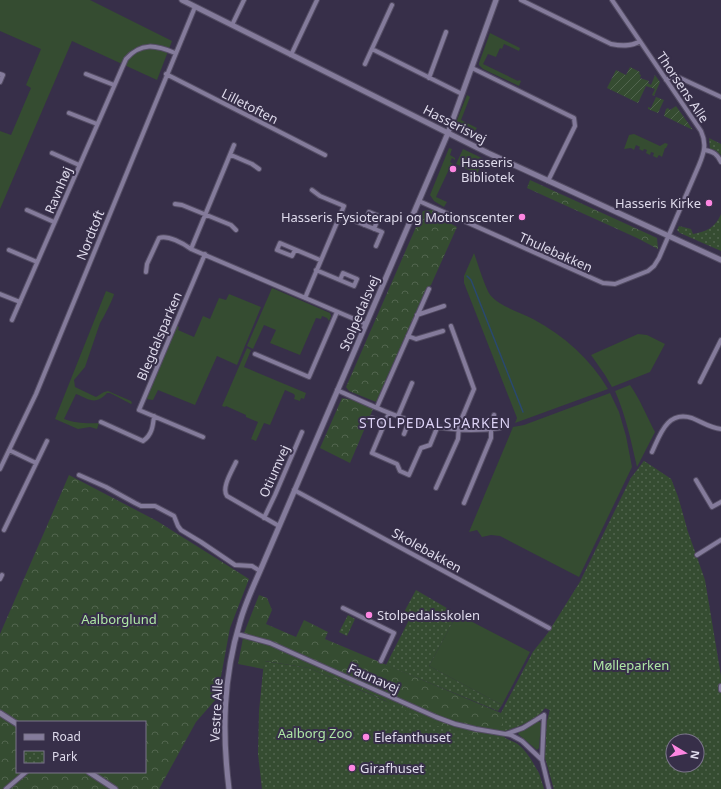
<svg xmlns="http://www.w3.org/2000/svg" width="721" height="789" viewBox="0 0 721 789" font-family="'Noto Sans',sans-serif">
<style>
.grass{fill:#354c31}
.forest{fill:url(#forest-crowns);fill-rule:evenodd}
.park{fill:url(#park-dots);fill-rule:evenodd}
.garden{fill:url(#garden-furrows)}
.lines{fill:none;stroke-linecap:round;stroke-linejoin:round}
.stream{stroke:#2a4970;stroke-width:1.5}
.minor-casing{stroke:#544d64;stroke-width:6}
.tertiary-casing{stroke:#544d64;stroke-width:7}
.minor{stroke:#847b9b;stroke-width:4}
.tertiary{stroke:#847b9b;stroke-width:5}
.poi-dot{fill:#fd86e1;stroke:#372f49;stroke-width:1.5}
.labels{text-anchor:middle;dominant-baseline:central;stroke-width:4;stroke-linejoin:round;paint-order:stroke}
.street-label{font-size:13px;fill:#dfdbec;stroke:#372f49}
.poi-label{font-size:13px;fill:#dfdbec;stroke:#372f49;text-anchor:start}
.park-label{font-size:13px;fill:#aee7a5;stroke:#372f49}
.neighbourhood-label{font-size:14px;letter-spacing:1px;fill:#dcd2f5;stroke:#372f49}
</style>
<defs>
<pattern id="forest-crowns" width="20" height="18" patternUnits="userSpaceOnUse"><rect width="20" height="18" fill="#354c31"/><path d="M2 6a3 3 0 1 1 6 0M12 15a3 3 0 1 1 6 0" fill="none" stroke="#52654f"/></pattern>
<pattern id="park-dots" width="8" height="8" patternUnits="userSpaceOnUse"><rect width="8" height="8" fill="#354c31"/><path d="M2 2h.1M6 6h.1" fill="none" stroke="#52654f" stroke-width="1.8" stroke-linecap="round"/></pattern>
<pattern id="garden-furrows" width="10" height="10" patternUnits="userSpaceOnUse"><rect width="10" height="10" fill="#354c31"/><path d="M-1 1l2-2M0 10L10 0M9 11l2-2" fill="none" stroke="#52654f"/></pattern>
</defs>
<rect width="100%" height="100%" fill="#372f49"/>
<path class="grass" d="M0,0H90L172,41L157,80L72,41L0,209V131L11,135L31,88L26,85L41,49L0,31Z
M490,33L520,48L519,51L504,44L502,49L500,48L496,57L488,54L483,64L518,81L519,80L521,81L519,86L483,69L479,65V63Z
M467,95L470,97L461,120L477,128L474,132L476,133L477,132L487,137L484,143L457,129L455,125Z
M634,134L660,146L665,143L668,144L666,148H665L662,157L659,155L657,158L653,156L654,153L651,152L650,155L646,153L647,150L644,149L643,151L639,149L640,147L636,145L634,150L631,148L624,149L629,135Z
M449,148L452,149L450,155L455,158V160L452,158L450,162L453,164L451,165L436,197L447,202L444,207L434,201L430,195Z
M463,149L484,159L477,174L456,164Z
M474,253C478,264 485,288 491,296C501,307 520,312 533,319C565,336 590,359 608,389L515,423L517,418L464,283V276Z
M272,288L330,313L331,316L329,321L327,318L322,316L321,319L316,318L300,355L270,343L276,330L264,325L253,349L247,346Z
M106,291L114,294C114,297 102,321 100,323L85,367L74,380L75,387L96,397L104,392L108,391L131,401L132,403L131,404L110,393H107C95,406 89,399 76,394L64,419C74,423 88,424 99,423L97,429L90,427L78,429L55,419Z
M229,294L261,307L237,365L217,356L195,405L158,390L153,400L146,399L177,326L179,327L178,330L194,337L203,316L210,319L219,298L226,300Z
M638,334L647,335L665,344L650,372L612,387L605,375L591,355Z
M247,348L251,350L244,367L306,393L304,399L301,398L300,401L294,399L295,396L294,394L285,390L270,425L264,423L256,441L251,439L258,422L246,417V415L226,406L225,407L222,406Z
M630,385C640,399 647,417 655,432L637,467C631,441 626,416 615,391Z
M610,393L619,412L626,436L632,467L579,577L500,536L491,535L482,537L477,530L469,532L513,427L524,425Z
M457,614L530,652L502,705L429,666Z
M537,722H540L541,724L539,748L537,750L518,734L519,732Z"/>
<path class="forest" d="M530,180L657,238L658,249L637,238L527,188Z
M432,210L448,217L446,221L457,227L431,285L426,289L376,402L349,391L346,387L423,211Z
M342,398L353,400L373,409L350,463L320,448Z
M644,461L671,479L678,497L687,529L673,741V765H697L721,789H554L545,757L547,722L550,710L545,708C534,722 519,725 504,731L505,738C508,740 513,741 516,743C530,752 539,774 544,789L384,700L309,668L265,661L263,669L238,664L244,633L259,595L267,598L272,610L266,624L296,637L304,620L328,632L325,639L501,713L533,652L548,633L580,582L631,478Z
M69,475L157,521L249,579L230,628L217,698L196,722L159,789H0V634ZM17,722H145V772H17Z"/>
<path class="park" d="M709,138L721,144V155L715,150L710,149Z
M721,214V251L680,233L677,230L679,226L691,229L693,234C706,232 716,227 721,214Z
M644,461L671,479L678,497L687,529L705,580L721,676V789H554L545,757L547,722L550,710L545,708C535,721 519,727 504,731L501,713L533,652L548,633L580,582L631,478ZM673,741H697V765H673Z
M416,590L457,614L429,666L502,705L498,711L386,665L410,618L403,614Z
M348,615L355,619L347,636L339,632Z
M264,661L309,668L397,706L434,725L471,735L505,738L517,744L530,758L539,773L544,789H262L258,754L259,711Z"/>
<path class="garden" d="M630,67L640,72L639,74L641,75L640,78L649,81L648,83L651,85L655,75L660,82L654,96L652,95L655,89L646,86L638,103L607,88L616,70L626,75Z
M656,97L664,100L658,113L648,109V107L651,108Z
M676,106L693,130L664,116L666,109L668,108L670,110Z"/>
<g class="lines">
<path class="stream" d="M467,276L471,280L523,412"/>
<defs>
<path id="minor" d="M521,0L611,44C621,46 631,47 640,41
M232,25L244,0
M372,49L462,94
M291,55L317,0
M365,64L392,5
M472,68L574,118L575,126L548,181
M0,74L3,75L0,82
M86,74L114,85
M166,74L325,155
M429,78L446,32
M666,80L673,76L678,77L721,97
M69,113L97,124
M234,145L191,249L366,324
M705,150C714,152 717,154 721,162
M52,153L79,165
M231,155L252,164L259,169
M419,201L603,283L615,284L648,271L654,266L659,258L699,165C704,153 707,144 701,131L612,0
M175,204L182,205L231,225L236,230
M27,210L54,222
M340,215L382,232L376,246
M364,225L369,212L379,216L374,229
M9,250L37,262
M295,250L292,256L277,250L280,243L320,260
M316,270L354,286L357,279L343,273L340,280
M146,272L147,264L159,238C168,235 183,243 191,249
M0,294L20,302
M305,298L344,206L320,196L312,190
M417,315L444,306
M12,320L126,59C141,42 156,45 175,53
M408,336L416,339L443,331
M255,354L309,377L337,312
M700,382L721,340
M337,390C394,416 436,437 500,428
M377,407L429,289
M389,413L372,453L397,464L400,471L409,475L421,448L430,445L437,428
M398,416L412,383
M372,418L385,423
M101,422L143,441C152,435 153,426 154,416
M404,434L409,421
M203,437L139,410L205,254
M9,450L36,463
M652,452C660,435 667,410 692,418C702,422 710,428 721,429
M236,462C232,471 221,488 227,496L279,526
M0,469L36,394L195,7
M79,475L106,487L135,503L141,506H155L174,516L178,526L181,530L201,542L235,565L252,566L260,571
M696,480L712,507L721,502
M436,488L458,439L459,425L474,389L451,326
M294,490L549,628
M464,503L491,438V429L494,415
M264,518L275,495L302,432
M4,530L47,441
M697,555L721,540
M0,579L2,575
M343,608L394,633L381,661
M237,634L270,643L436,717L455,724L476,729L511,735L522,741L542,760
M721,686V690
M544,715L542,760L549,789
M506,734L523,728L544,715
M6,789L26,772"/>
<path id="tertiary" d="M182,0L488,153L721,260
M0,713L17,724
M89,772L115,789
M229,789C222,732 223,678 240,622C245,604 253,587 260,571L448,133L496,0"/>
</defs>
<use href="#minor" class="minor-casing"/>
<use href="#tertiary" class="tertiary-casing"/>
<use href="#minor" class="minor"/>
<use href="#tertiary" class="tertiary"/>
</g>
<g class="poi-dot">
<circle cx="453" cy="169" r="4"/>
<circle cx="709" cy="203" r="4"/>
<circle cx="522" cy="217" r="4"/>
<circle cx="369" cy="615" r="4"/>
<circle cx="366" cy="737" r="4"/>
<circle cx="352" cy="768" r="4"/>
</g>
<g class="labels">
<g class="street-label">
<text transform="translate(683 87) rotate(56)">Thorsens Alle</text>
<text transform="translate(250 106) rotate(27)">Lilletoften</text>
<text transform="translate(455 124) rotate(27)">Hasserisvej</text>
<text transform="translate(58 190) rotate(-67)">Ravnhøj</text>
<text transform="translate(90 235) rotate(-68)">Nordtoft</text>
<text transform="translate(556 252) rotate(24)">Thulebakken</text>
<text transform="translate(359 313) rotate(-67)">Stolpedalsvej</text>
<text transform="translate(159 336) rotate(-67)">Blegdalsparken</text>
<text transform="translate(274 471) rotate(-66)">Otiumvej</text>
<text transform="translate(427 550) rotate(29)">Skolebakken</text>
<text transform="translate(374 678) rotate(24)">Faunavej</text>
<text transform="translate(216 710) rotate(-87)">Vestre Alle</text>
</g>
<g class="poi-label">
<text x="461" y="162">Hasseris<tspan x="461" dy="15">Bibliotek</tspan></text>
<text x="701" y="203" text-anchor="end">Hasseris Kirke</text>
<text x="514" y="217" text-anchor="end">Hasseris Fysioterapi og Motionscenter</text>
<text x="377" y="615">Stolpedalsskolen</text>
<text x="374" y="737">Elefanthuset</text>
<text x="360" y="768">Girafhuset</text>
</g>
<g class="park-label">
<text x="119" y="619">Aalborglund</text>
<text x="631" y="665">Mølleparken</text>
<text x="315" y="733">Aalborg Zoo</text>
</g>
<g class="neighbourhood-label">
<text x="435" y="422">STOLPEDALSPARKEN</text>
</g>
</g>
<rect x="16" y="721" width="130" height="52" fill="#372f49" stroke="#7a748a"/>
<rect x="24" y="734" width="20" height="6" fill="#847b9b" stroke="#7a748a"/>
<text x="52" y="741" font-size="12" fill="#dfdbec">Road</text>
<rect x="24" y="751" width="20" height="12" fill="url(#park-dots)" stroke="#7a748a"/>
<text x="52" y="761" font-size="12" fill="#dfdbec">Park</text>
<g transform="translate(685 753) rotate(100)"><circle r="19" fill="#372f49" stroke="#7a748a"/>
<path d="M0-3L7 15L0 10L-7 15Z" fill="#fd86e1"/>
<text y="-6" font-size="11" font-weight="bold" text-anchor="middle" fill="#dfdbec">N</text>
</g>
</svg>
